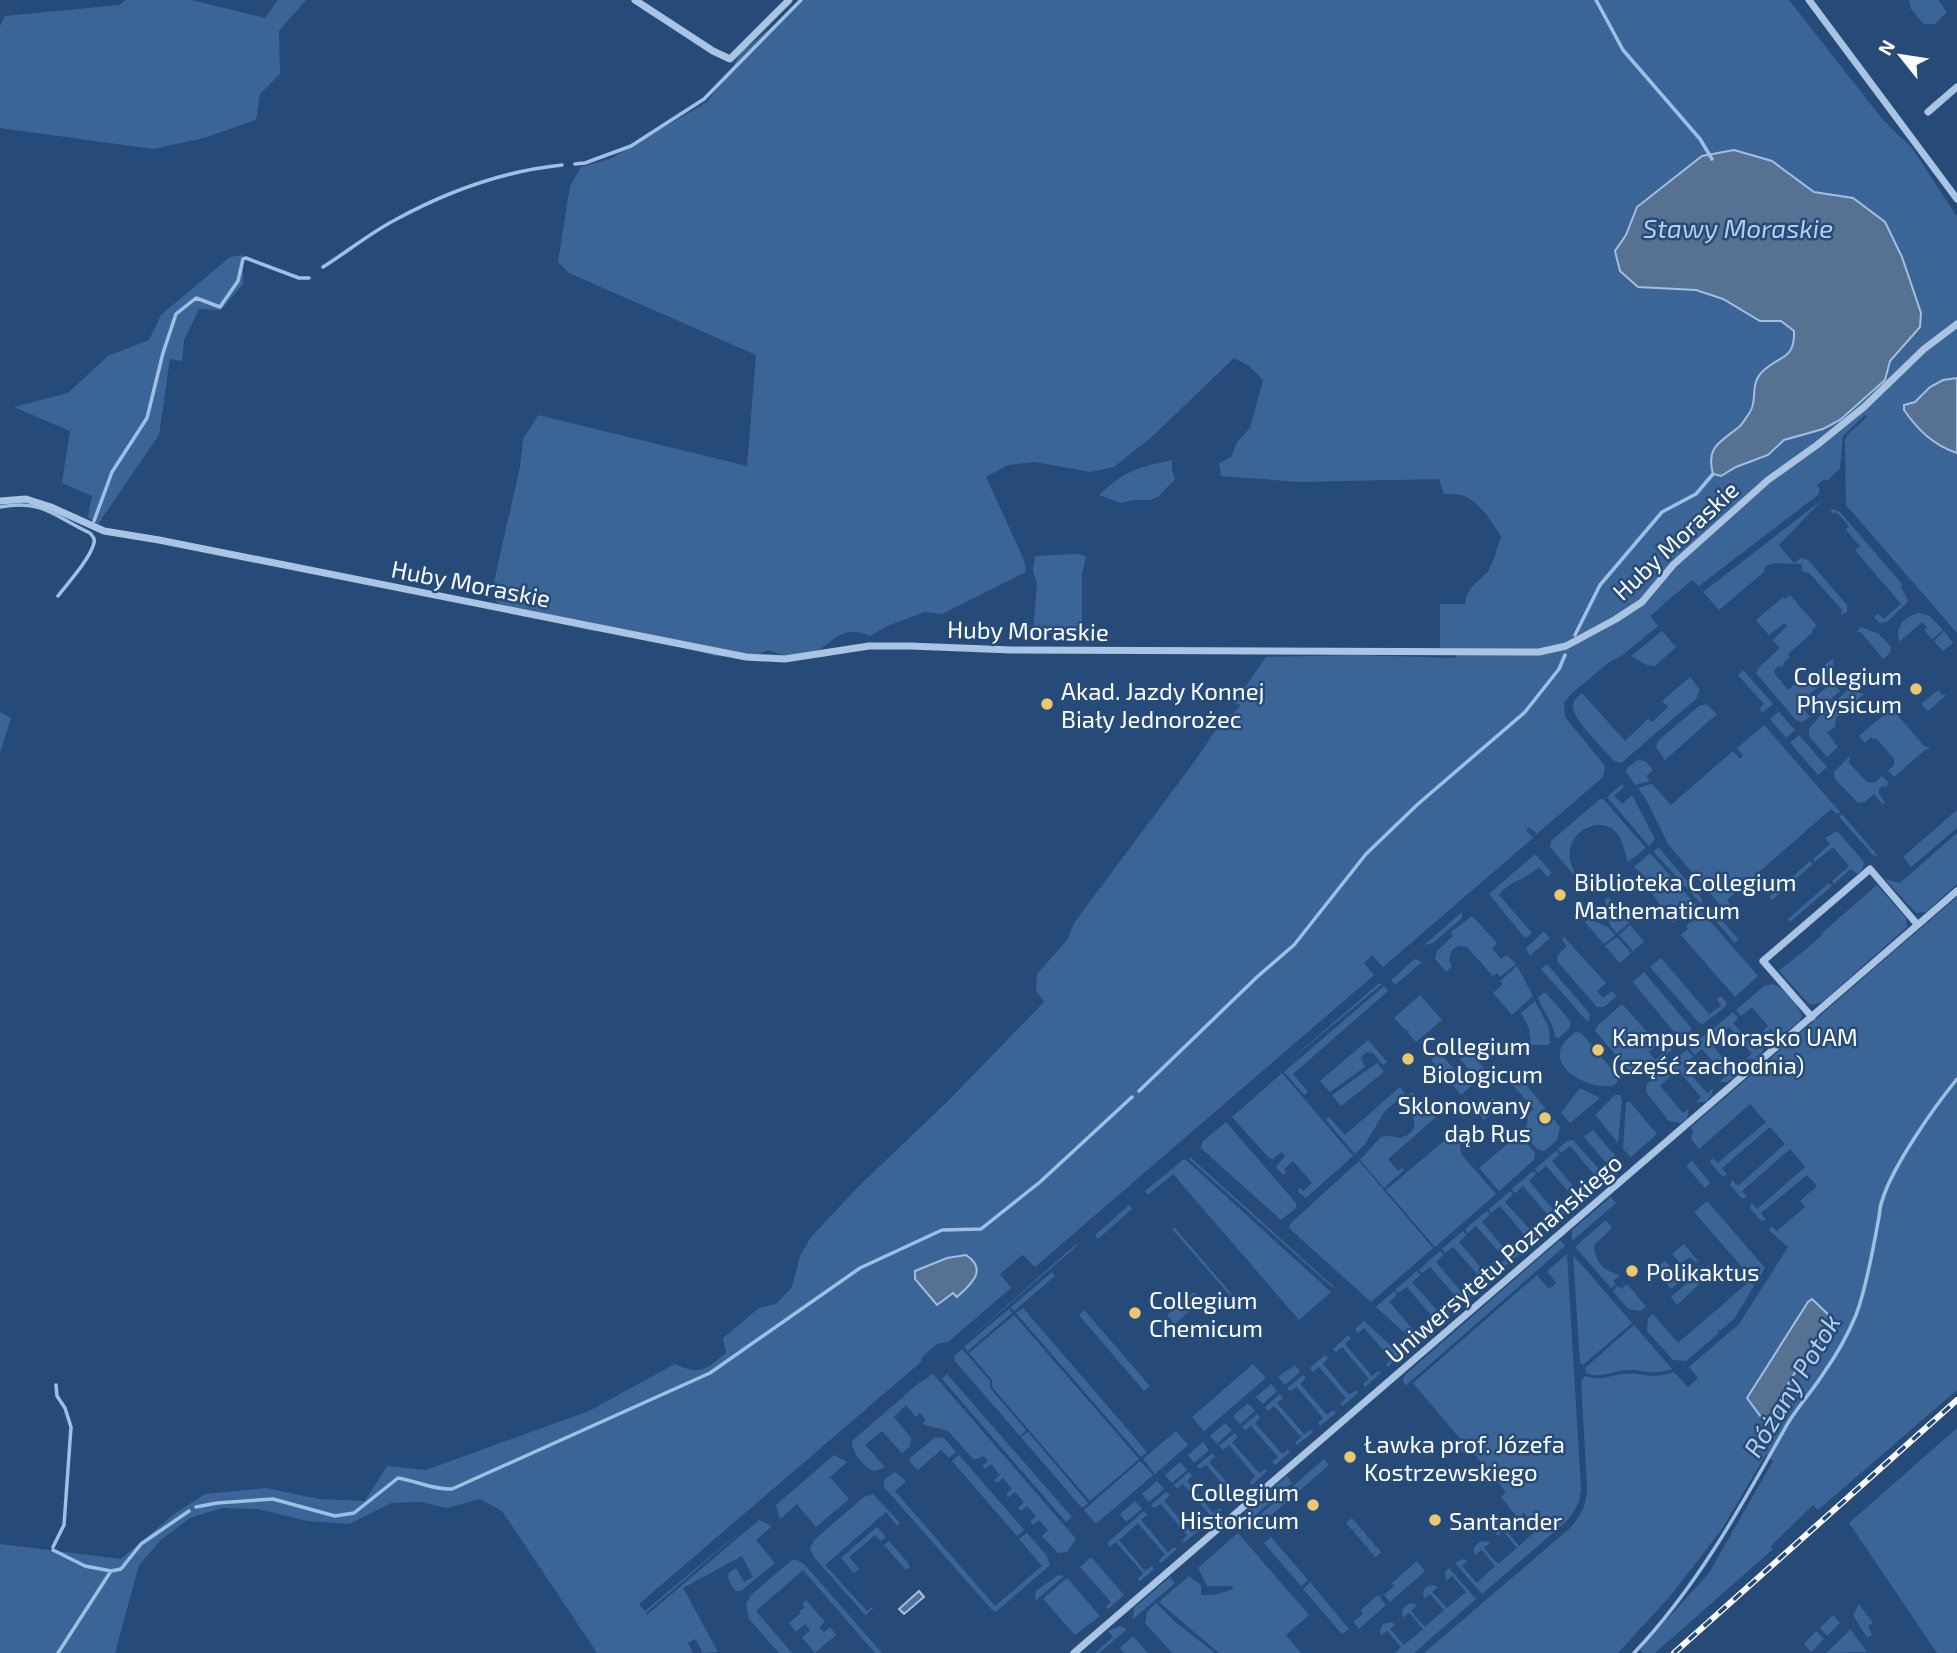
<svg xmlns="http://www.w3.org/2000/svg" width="1957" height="1653" viewBox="0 0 1957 1653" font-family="'Exo 2',sans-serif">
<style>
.green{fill:#3b6596;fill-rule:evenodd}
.water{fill:#567192;stroke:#9fbfe3;stroke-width:2}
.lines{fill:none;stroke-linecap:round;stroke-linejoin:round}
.stream{stroke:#9fbfe3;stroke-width:3.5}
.street{stroke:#aac4e3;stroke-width:7}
.rail-casing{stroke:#fff;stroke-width:6}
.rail{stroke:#274b79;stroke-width:3.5;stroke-dasharray:10;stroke-linecap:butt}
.poi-dot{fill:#ebc770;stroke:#274b79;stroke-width:2.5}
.labels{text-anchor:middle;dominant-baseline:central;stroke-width:5;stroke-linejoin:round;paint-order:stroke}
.street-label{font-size:24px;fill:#fff;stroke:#274b79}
.poi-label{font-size:24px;fill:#fff;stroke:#274b79;text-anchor:start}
.water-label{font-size:26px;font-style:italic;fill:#b5ceeb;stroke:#274b79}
</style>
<rect width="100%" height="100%" fill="#274b79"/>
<path class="green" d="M126,0H191L265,18L278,0H306L279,31L280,74L260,94L256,120L204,138L153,149L0,128V26L5,16L119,5Z
M799,0H1789L1883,120L1912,148L1957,217V378L1943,380L1955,452L1957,453V633L1846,505L1845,440L1848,434L1867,417L1865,415L1843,436L1840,468L1827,481L1824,479L1817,485L1820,490L1818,495L1699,586L1692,580L1650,616L1658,626L1624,654L1608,663L1571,694L1564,703L1565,717L1605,766L1603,777L1537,834L1529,827L1526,830L1533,838L1383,967L1372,955L1364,963L1374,975L1035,1267L1023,1255L1021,1256L1000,1274L1011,1288L948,1342L937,1344L921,1358L922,1361L639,1604L645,1611L754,1520L646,1613L647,1615L759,1520L772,1526L756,1540L775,1563L741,1591H735L728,1579L729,1573L736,1568L744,1582L753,1577L742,1556L683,1588L718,1652L703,1653L695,1639L688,1643L693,1653H597L502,1511L480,1499L447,1508L421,1502L391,1503L349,1524L307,1521L258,1509L222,1508L190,1518L161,1540L139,1565L115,1653H0V1544L121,1559L174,1514L205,1494L266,1488L319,1499L365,1501L387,1466L426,1470L589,1411L675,1364C701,1376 706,1369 726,1353L723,1338L759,1308L776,1304L792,1287L800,1256L811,1237L860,1185L949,1100L1044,1002L1036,990L1037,974L1067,940L1074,923L1197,758L1226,715L1233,714L1241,705L1234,703L1266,657L1354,655L1455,658L1459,649L1440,648V604H1465C1467,586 1478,583 1488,571C1494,562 1497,547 1501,537C1492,522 1479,500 1461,495C1456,494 1449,494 1444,494L1439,479L1300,482L1221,476L1219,463L1231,457L1237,442L1250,428L1263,380L1249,366L1234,358L1155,434L1114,467L1090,472L1035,462L1008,465L986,477L1024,560L1026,572L942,614L925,612L887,626L870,636C834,619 827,659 795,658C787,658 776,652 768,650L750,658L715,656L644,637L587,630L504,610L495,600L493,586L520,467L523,439L538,415L747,466L756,355L569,273L558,262L570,186L581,167L610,159L707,102L730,72L740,53L774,25ZM1696,290L1836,334L1910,337L1890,361L1885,380L1781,321H1760L1723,299Z
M1909,0H1938L1947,12L1935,24H1924L1911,9Z
M243,255V284L221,310L199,309L184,340L182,361L170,359L159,435L98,524L88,517L92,496L62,483L70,431L14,407L68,393L108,356L149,340L161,315L230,257Z
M1172,460V470L1175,479L1158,497L1150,500H1133L1121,503L1099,495C1126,470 1136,468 1172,460Z
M1822,500L1779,545L1794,563L1801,558L1808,560L1847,605V612L1841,615L1842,610L1809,573L1802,571V564L1774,563L1765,566L1764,572L1719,610L1703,592Z
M1830,508L1840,512L1902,584L1901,587L1908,600L1907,603L1887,622L1879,623L1874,617L1878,614L1884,619L1901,604L1855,550L1860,546L1846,530L1849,526L1836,512L1833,514Z
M1075,554L1086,556L1082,574V635L1033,632L1037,584L1033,571L1035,556Z
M1790,595L1817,626L1812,630L1813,632L1788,654L1790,657L1784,662L1783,667L1779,666L1774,670L1775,674L1787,689H1790L1796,682H1805L1833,658L1834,675L1798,703L1810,717L1802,722L1796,720L1756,673L1759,667L1780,648L1773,640L1787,626L1784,623L1769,635L1756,620L1783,597L1785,599Z
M1919,613L1930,616L1943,630L1932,639L1924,630L1927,627L1922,622L1899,642C1895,627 1904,616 1919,613Z
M1861,627L1879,634L1891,647L1890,653L1883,659L1861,632H1856Z
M1662,631L1676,647L1655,666L1647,665L1631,656Z
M1944,631L1953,643L1943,651L1934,641Z
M1743,670L1773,704L1762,713L1760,708L1764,704L1738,675Z
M1690,677L1700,690L1696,699L1621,763L1614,761C1605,750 1573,720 1573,707C1573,700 1577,697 1582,693L1625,741L1648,719L1652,722L1668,707L1662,701Z
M1832,683L1840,691L1817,711L1809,702Z
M1848,690L1864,694L1836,718L1835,727L1827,732L1838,747L1827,757L1809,736V729L1825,710Z
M1938,690L1942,695H1946L1928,711L1921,704Z
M1706,704L1717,714L1665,760L1656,747L1658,741L1699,706Z
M1891,704L1893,710L1925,747L1931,748L1925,750L1894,777L1888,770L1894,766V759L1877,739L1870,738L1865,743L1859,736L1891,709Z
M0,712L11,718L0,753Z
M1779,712L1795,730L1786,738L1770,719Z
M1764,725L1840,812L1837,814L1831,809L1727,900L1731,906L1725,908L1720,905L1668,844L1647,801L1638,788L1652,784L1671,805L1733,751L1740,759L1743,755L1737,748Z
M1799,735L1827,767L1818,775L1790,743Z
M1850,756L1849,763L1867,782L1874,783L1882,776L1888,782L1887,787L1882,786L1879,789V794L1885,802L1883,805L1874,794L1865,802L1858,803L1835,779L1834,772Z
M1638,760L1645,761L1653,770L1646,776L1650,781L1635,785L1626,772L1628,767Z
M1622,784L1624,787L1614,796L1622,804L1632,795L1655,839L1649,846L1607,797Z
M1600,799H1603L1646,848L1628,862C1625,854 1623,840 1617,833C1599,811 1554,837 1575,873L1573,874L1550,847L1551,841Z
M1957,810V828L1911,867L1903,857Z
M1842,814L1878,856L1873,855L1839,817Z
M1837,831L1864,862L1862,870L1857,874L1851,869L1834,884L1832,881L1849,866L1833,847L1815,862L1813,859L1830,844L1825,838Z
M1957,833V884L1926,912L1916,913L1885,879L1900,883Z
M1659,848L1702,899L1701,904L1653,851Z
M1650,853L1698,907L1681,921L1679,918L1673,923L1651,892L1646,877L1634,867Z
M1535,854L1552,873L1547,877L1539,867C1527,879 1509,881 1499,895L1532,933L1525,938L1489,894Z
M1810,861L1813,864L1772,900L1769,897Z
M1829,883L1832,886L1790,922L1788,919Z
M1877,885L1906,918L1907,927L1822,1002L1813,1005L1808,1003L1779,971C1789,962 1819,941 1823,932Z
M1608,897L1630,922L1617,933L1610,925L1605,900Z
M1957,897V1390L1818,1510L1813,1505L1771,1546L1773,1549L1655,1653H1643L1640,1649L1709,1573L1773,1461L1766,1454L1722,1529L1671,1595L1618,1653H1424L1569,1529C1581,1517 1587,1504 1587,1487L1581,1381L1585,1376C1601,1382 1609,1375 1624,1374C1644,1372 1651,1380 1674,1372L1688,1387L1698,1378L1689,1367L1739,1324L1788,1247L1769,1230L1771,1226L1777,1231L1805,1207L1800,1201L1817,1186L1807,1175L1761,1213L1766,1220L1761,1221L1750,1208L1752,1203L1757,1209L1805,1167L1790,1149L1742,1191L1747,1197L1742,1199L1730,1185L1732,1180L1738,1186L1785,1144L1770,1127L1722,1168L1727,1175L1722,1176L1710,1162L1712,1158L1718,1163L1766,1122L1750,1104L1699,1149L1691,1139L1693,1130L1690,1128Z
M1711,908L1738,939L1735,943L1705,909Z
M1462,912V918L1433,943L1424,945Z
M1702,912L1758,976L1735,997L1681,935L1688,929L1686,926Z
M1472,916L1497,943L1492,948L1501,959L1507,955L1516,964L1500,977L1497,973L1493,976L1467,947L1458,946L1452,950L1449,959L1452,966L1446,972L1435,959L1437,951L1453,936L1451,932Z
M1589,919L1608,927L1615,935L1604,944L1585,922Z
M1630,925L1644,942L1633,951L1619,935Z
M1544,931L1550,938L1530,956L1526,948Z
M1563,936L1606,983L1597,991L1603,998L1612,991L1617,996L1604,1007H1597L1557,961L1558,955L1567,946L1563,941Z
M1617,937L1631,953L1620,963L1605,946Z
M1661,958L1709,1014L1721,1006L1717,999L1721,996L1726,1002V1006L1703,1024L1699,1023L1650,967Z
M1415,959L1422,962L1395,985L1391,980Z
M1547,964L1590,1014L1589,1020L1587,1021L1541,969Z
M1517,966L1533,996L1512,1015L1493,993L1503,984L1500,981Z
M1644,972L1692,1029L1680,1039L1633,982Z
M1378,984H1382L1280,1069Z
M1773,984C1784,988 1798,1004 1802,1016L1799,1022L1775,1040L1769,1039L1775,1034L1771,1029L1765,1033L1763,1031L1768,1026L1752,1007L1741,1016L1736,1010L1764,986Z
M1384,986L1388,991L1293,1074L1308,1092L1304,1095L1284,1072Z
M1543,993H1546L1571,1022L1569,1029L1559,1038L1555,1037C1553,1021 1543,1012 1538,998Z
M1420,995L1442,1020L1416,1042L1408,1033L1409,1029L1406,1031L1394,1018Z
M1535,1001L1549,1028L1550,1043L1548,1045H1531L1529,1028L1521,1013Z
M1622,1004L1658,1044L1649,1052L1655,1060L1670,1047L1672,1050L1640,1075L1632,1074L1595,1031L1597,1026Z
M1733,1012L1738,1018L1733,1023L1756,1050L1762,1045L1763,1051L1755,1059H1746L1752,1054L1729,1027L1718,1036L1713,1029Z
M1710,1031L1716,1037L1710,1043L1733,1069L1739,1065L1736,1076L1727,1082H1720L1725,1076L1702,1049L1695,1055L1689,1048Z
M1576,1032L1581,1033L1619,1078L1615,1085C1591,1093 1531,1062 1576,1032Z
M1368,1040L1387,1062L1383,1065L1373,1053L1366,1052L1361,1058L1365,1067L1330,1092L1320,1081Z
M1687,1050L1693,1057L1683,1066L1707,1093L1713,1088L1712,1094L1706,1102H1696L1701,1097L1678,1070L1672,1075L1666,1067Z
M1469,1051L1487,1072L1461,1095L1431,1060L1440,1053L1463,1079L1471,1072L1460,1059Z
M1377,1063L1384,1072L1341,1106L1332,1095Z
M1664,1069L1670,1077L1660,1086L1683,1113L1689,1108L1687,1119L1680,1123L1669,1121L1646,1092L1647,1084Z
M1282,1073L1353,1156L1306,1198L1297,1191L1300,1188L1303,1191L1312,1183L1293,1161L1284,1169L1286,1172L1283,1175L1276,1167L1285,1156L1282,1152L1273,1159L1269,1158L1232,1117Z
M1519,1076L1560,1127L1557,1140L1545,1151L1538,1150L1522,1131L1527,1124L1528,1114L1534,1109L1511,1083Z
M1400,1087L1405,1093L1385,1111L1365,1144L1355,1154L1326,1120L1329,1117L1345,1135Z
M1580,1088L1600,1098L1570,1123L1561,1113Z
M1412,1092L1435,1118L1388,1159L1398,1171L1402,1168L1404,1170L1384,1188L1360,1160L1381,1137L1389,1136L1401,1138C1423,1131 1414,1113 1403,1100Z
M1615,1095H1620L1622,1100L1618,1143L1595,1115Z
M1493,1098L1500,1106L1484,1120L1477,1112Z
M1629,1101L1657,1134L1631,1157L1623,1149L1626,1103Z
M1226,1122L1296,1203V1208L1281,1220L1201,1148L1202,1142Z
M1593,1130L1619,1160L1610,1167L1584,1137Z
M1452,1134L1460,1143L1461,1154L1496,1194L1435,1247L1386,1190Z
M1519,1134L1535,1153L1534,1160L1499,1191L1479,1168Z
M1573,1140L1606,1177L1595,1188L1592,1184L1598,1179L1570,1146L1561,1153L1558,1149L1567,1141Z
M1556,1151L1560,1154L1552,1161L1580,1194L1586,1190L1589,1193L1572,1208L1569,1205L1575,1199L1546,1166L1538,1173L1535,1169Z
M1190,1157L1334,1287L1333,1288L1189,1159Z
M1184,1159L1186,1160L1331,1292L1299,1320L1173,1174L1148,1195L1145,1191Z
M1359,1161L1433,1248L1371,1302L1289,1228L1291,1223Z
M1692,1161L1710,1183L1705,1188L1686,1166Z
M1533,1171L1536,1174L1529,1181L1557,1214L1563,1210L1566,1213L1549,1228L1546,1225L1551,1219L1523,1186L1515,1193L1512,1189Z
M1510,1191L1513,1194L1505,1202L1534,1234L1540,1230L1543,1234L1526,1248L1523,1245L1528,1239L1500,1206L1491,1213L1489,1209Z
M1611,1197L1616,1203L1572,1241V1230Z
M1707,1201L1765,1268L1756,1283L1694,1212Z
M1129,1205L1132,1209L1098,1239L1095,1235Z
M1487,1211L1490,1214L1482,1222L1510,1255L1516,1250L1520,1254L1503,1268L1499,1265L1505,1259L1476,1226L1468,1233L1465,1229Z
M1606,1220L1612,1228L1594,1245C1595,1262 1603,1271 1620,1275L1613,1281L1616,1284L1611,1288L1575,1247Z
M1174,1227L1242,1306L1240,1307L1172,1229Z
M1463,1231L1466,1235L1459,1242L1487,1275L1493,1270L1496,1274L1479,1288L1476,1285L1482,1279L1453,1247L1445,1253L1442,1249Z
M1560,1240L1565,1246L1405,1386L1403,1379L1406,1374Z
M1079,1244L954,1352L1074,1246Z
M1684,1244L1698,1261L1696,1263L1690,1257L1681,1264L1672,1254Z
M1440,1251L1443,1255L1436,1262L1464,1295L1470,1290L1473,1294L1456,1309L1453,1305L1458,1299L1430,1267L1422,1273L1419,1270Z
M1567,1254L1581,1489L1579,1502L1569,1519L1482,1594L1455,1563L1463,1559L1468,1561L1462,1566L1477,1583L1495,1566L1482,1550L1475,1555L1474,1549C1477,1542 1483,1539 1490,1543L1484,1548L1498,1564L1517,1548L1503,1531L1497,1536C1494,1526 1502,1520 1511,1524L1505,1529L1519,1546L1538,1529L1524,1513L1518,1518L1501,1497L1506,1492L1469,1448L1463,1453L1458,1448L1463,1442L1413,1383L1537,1275L1549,1289L1556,1283L1547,1271Z
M1573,1255L1632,1323L1583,1365L1580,1363Z
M1665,1261L1682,1280L1671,1289L1654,1270Z
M1708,1265L1713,1271L1677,1305L1671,1297Z
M1417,1271L1420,1275L1412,1282L1441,1315L1447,1310L1450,1314L1433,1329L1430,1325L1435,1320L1407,1287L1398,1293L1395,1290Z
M1052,1272L1055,1276L1014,1311L1011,1307Z
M1750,1281L1754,1286L1734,1319L1720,1331L1717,1329L1719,1333L1686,1361L1673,1360L1647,1331L1648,1318L1653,1314L1678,1343Z
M1627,1284L1646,1306L1641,1311L1628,1309L1613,1291L1618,1286L1621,1289Z
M1394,1291L1397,1295L1389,1302L1418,1335L1424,1330L1427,1334L1416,1343L1376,1307Z
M1194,1292L1201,1301L1175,1324L1167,1315Z
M1023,1308L1147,1452L1141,1457L1016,1313Z
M1009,1309L1012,1313L968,1351L964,1347Z
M1084,1310L1150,1386L1144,1391L1079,1315Z
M1014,1315L1139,1459L1090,1501L992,1387V1380L969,1353Z
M1364,1321L1400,1354L1388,1367L1386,1365L1391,1359L1364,1328L1358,1333L1355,1329Z
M1634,1325L1672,1369C1651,1376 1644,1369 1626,1370C1611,1371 1602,1379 1586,1373L1585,1368Z
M1348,1335L1351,1339L1345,1344L1372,1376L1378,1371L1381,1373L1365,1387L1363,1384L1369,1379L1342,1347L1336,1352L1333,1349Z
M962,1349L990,1381V1388L1026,1430L1020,1436L954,1360L955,1355Z
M1325,1355L1328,1358L1323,1364L1349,1395L1356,1390L1358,1393L1343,1406L1340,1404L1346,1398L1319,1367L1313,1372L1310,1368Z
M1253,1364L1266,1378L1204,1431L1192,1417Z
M1295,1365L1300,1372L1285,1385L1278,1377Z
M933,1374L1076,1539L1067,1552L1058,1553L1042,1536L1048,1530L1039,1520L1033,1525L1030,1522L1036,1516L1027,1506L1021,1511L1018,1508L1024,1502L1015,1492L1009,1497L1006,1494L1012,1489L1003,1478L997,1483L994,1480L1000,1475L991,1464L985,1469L982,1466L988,1461L984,1456L974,1460L948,1431L925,1425L923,1423L926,1420L920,1413L916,1417L906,1405L894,1417L911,1438L910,1446L902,1453L882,1431L865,1445L885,1467L875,1471C863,1467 852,1453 852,1441L919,1383Z
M947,1374L1072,1517L1066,1522L942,1379Z
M1303,1375L1306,1378L1300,1384L1327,1415L1333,1410L1336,1413L1320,1426L1318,1423L1323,1418L1297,1387L1290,1391L1287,1388Z
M1271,1384L1277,1391L1263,1404L1256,1397Z
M1280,1394L1283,1398L1277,1403L1304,1434L1311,1430L1313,1432L1297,1445L1295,1443L1301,1437L1274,1406L1268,1411L1265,1407Z
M1248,1403L1255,1411L1240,1424L1233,1416Z
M1257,1414L1260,1417L1255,1423L1282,1454L1288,1449L1290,1452L1275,1465L1272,1462L1278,1457L1251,1426L1245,1430L1242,1427Z
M1225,1423L1232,1430L1217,1444L1210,1436Z
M1957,1428V1649L1955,1653H1937L1849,1523Z
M1176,1431L1188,1445L1155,1474L1143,1459Z
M1028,1432L1088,1503L1082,1508L1021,1437Z
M1235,1433L1238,1437L1232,1442L1259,1473L1265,1469L1267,1471L1252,1485L1250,1482L1255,1476L1229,1445L1223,1450L1219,1446Z
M935,1437L944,1438L956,1452L949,1458L941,1450L918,1470L910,1462V1458Z
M1203,1442L1209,1450L1194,1463L1188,1455Z
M1212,1453L1215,1456L1209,1462L1236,1493L1242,1488L1245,1491L1229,1504L1227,1501L1233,1496L1206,1465L1200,1469L1197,1466Z
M834,1455L847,1462L830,1477L849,1499L816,1527L797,1504L780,1519L776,1505Z
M959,1455L1024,1530L1017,1536L952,1461Z
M1324,1459L1329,1465L1253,1531L1248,1525Z
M1140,1461L1153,1475L1096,1524L1084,1510Z
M1180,1462L1187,1470L1172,1483L1165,1475Z
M895,1472L906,1481L895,1491L995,1606L1042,1566L1019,1539L1027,1533L1047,1556L1050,1565L996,1612L993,1611L884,1487V1480Z
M1189,1472L1192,1476L1187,1481L1213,1513L1220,1508L1222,1510L1207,1524L1205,1521L1210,1515L1183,1484L1177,1489L1174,1485Z
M1287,1476L1292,1483L1246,1523L1244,1517L1246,1511Z
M1157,1481L1164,1489L1149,1502L1142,1494Z
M1166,1492L1170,1495L1164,1501L1191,1532L1197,1527L1199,1530L1184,1543L1182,1541L1187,1535L1161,1504L1154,1508L1151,1505Z
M873,1494L900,1523L897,1526L886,1512L825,1565L867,1611L872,1607L873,1609L865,1615L814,1557L810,1549L814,1540L864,1497Z
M1135,1501L1142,1509L1126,1522L1120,1514Z
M1144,1511L1147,1515L1141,1520L1168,1552L1174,1547L1177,1549L1161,1563L1159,1560L1165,1555L1138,1523L1119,1540L1145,1571L1152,1566L1154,1569L1140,1581L1138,1579L1143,1573L1116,1542L1110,1547L1107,1543Z
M1352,1518L1354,1521L1352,1524L1355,1522L1361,1529L1359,1532L1362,1530L1368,1537L1366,1540L1369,1538L1375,1545L1373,1548L1376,1546L1381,1552L1376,1557L1373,1555L1376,1551L1372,1554L1367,1547L1369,1544L1366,1546L1360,1539L1362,1536L1359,1538L1353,1531L1356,1528L1352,1530L1346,1523Z
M877,1527L886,1537L881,1541L875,1535L849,1557L859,1569L854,1573L841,1558Z
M1238,1533L1309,1615L1286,1635L1301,1653H1219L1159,1602L1189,1576L1201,1585V1595H1213L1234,1589L1231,1586H1207L1198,1568Z
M1271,1537L1308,1580L1301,1586L1264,1543Z
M889,1541L908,1563L910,1567L906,1570L884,1545Z
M1091,1557L1124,1595L1108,1609L1106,1607L1111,1602L1080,1567Z
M792,1560H797L805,1565L882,1653H875L803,1570L756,1611L792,1653H779L749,1619L746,1604L751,1595Z
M1417,1561L1425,1571L1390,1602L1384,1595L1394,1586L1392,1583Z
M1449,1568L1476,1599L1414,1653H1395L1401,1647L1387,1631L1381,1636L1380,1630L1383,1624L1390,1622L1395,1624L1390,1629L1404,1645L1423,1629L1409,1613L1403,1618L1402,1611L1405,1606L1411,1603L1417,1605L1411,1611L1425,1627L1444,1610L1430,1594L1424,1599L1423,1593L1426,1587L1433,1585L1438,1587L1432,1592L1447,1608L1466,1592L1452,1576L1446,1581L1445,1572Z
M1058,1575L1064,1576L1035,1601L1036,1591Z
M1170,1577L1175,1583L1133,1619L1134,1608Z
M1067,1578L1100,1616L1075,1635L1043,1599Z
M1310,1582L1349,1629L1342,1634L1303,1589Z
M1378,1595L1386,1605L1359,1629L1353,1622L1363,1614L1361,1610Z
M806,1600L825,1622L819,1628L824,1632L830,1627L836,1635L815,1653L802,1638L810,1630L805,1624L796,1632L789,1623L801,1613L800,1611L805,1607L802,1604Z
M1156,1603L1174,1621L1215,1653H1172L1145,1623L1147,1612Z
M1859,1604L1873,1623L1868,1626L1872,1635L1867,1638L1853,1615Z
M1833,1615L1840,1623L1827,1636L1820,1628Z
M1120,1626L1127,1629L1099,1653H1095L1113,1637L1108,1631Z
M1850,1629L1867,1652L1826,1653L1850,1630Z
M1816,1631L1824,1639L1811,1652L1804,1644Z
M1133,1636L1148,1653H1124L1120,1648Z"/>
<path class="water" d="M1734,150L1772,161L1814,192L1853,198L1885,222L1902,257L1921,313L1920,327L1890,361L1885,380L1840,420L1823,429L1784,440L1768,455L1736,467L1721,476L1713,474C1705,445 1723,441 1740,426C1744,422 1747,416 1750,412C1758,400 1749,384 1763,371C1780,355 1795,360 1794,331L1781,321H1760L1723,299L1696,290L1638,287L1620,271L1615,251L1626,235L1637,207L1702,156Z
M1957,378V453C1933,445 1918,430 1904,410V405L1915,402L1930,387L1943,380Z
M966,1255C989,1270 970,1285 957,1297L953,1293L937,1305L915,1279V1271L947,1258Z
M1812,1299L1833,1319L1805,1367L1799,1366L1788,1384L1791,1389L1770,1424L1767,1425L1747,1398L1808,1302Z
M919,1591L924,1597L904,1614L899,1609Z"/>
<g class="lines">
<path class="stream" d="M1596,0L1623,50L1700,139L1712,159
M575,164L585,163L631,146L704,99L801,0
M323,267C347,252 370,233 395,220C446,192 504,171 562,165
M0,507C43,499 55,517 90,533C93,537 95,538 94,543C90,559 68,583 58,596
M94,521L112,472L147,418L163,353L176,314L196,298L220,307L238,281L243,259L246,258L299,278H309
M1575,635L1600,585L1662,512L1696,494L1713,474
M1139,1091L1257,977L1294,945L1366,854L1418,804L1525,712L1559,669L1565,655
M196,1507L217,1503L273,1499L335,1516L354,1513L398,1478C417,1481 433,1490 452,1489L710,1373L860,1268L942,1230L981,1229L1040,1182L1132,1097
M53,1547L64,1525L71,1427L65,1408L57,1396L56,1385
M53,1550L85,1566L111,1571
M58,1653L111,1571L121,1569L141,1544L189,1511
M1634,1653C1698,1586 1743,1503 1788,1423C1799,1405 1814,1389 1825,1371C1837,1354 1848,1334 1856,1315C1866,1289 1873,1250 1878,1222C1880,1215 1879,1208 1882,1201C1892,1167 1934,1107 1957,1079"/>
<path class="street" d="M635,0L713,51L730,59L789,0
M1809,0L1957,199
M1928,112L1957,87
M0,501L26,499L51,507L104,531L159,540L746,657L785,659L869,646H910L1012,650L1539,652L1566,646L1616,619L1642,602L1673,565L1768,480L1817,445L1864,407L1924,349L1957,324
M1812,1017L1763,961L1870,869L1917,924
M1074,1653L1957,891"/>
<defs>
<path id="rail" d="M1674,1653L1957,1400"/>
</defs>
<use href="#rail" class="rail-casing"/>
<use href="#rail" class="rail"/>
</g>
<g class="poi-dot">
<circle cx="1916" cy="689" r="7"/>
<circle cx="1047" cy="704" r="7"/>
<circle cx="1560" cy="895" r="7"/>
<circle cx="1598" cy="1050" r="7"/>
<circle cx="1408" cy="1059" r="7"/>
<circle cx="1545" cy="1118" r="7"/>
<circle cx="1632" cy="1271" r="7"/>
<circle cx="1135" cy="1313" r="7"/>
<circle cx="1350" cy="1457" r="7"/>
<circle cx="1313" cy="1505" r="7"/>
<circle cx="1435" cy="1520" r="7"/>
</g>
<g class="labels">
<g class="street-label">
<text transform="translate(1675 540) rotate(-43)">Huby Moraskie</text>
<text transform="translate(471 583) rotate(11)">Huby Moraskie</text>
<text transform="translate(1028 630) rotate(1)">Huby Moraskie</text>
<text transform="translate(1503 1258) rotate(-41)">Uniwersytetu Poznańskiego</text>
</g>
<g class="poi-label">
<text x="1902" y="675" text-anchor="end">Collegium<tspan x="1902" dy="28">Physicum</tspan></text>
<text x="1061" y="690">Akad. Jazdy Konnej<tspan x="1061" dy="28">Biały Jednorożec</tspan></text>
<text x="1574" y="881">Biblioteka Collegium<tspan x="1574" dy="28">Mathematicum</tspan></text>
<text x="1612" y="1036">Kampus Morasko UAM<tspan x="1612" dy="28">(część zachodnia)</tspan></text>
<text x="1422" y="1045">Collegium<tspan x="1422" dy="28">Biologicum</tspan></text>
<text x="1531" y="1104" text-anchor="end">Sklonowany<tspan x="1531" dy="28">dąb Rus</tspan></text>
<text x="1646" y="1271">Polikaktus</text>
<text x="1149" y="1299">Collegium<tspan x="1149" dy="28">Chemicum</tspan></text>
<text x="1364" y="1443">Ławka prof. Józefa<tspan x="1364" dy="28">Kostrzewskiego</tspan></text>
<text x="1299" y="1491" text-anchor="end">Collegium<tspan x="1299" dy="28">Historicum</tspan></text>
<text x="1449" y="1520">Santander</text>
</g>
<g class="water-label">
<text x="1738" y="227">Stawy Moraskie</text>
<text transform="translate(1791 1385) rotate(-59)">Różany Potok</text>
</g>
</g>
<g transform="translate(1901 56) rotate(300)" stroke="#274b79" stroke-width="5" paint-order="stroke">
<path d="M0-5L12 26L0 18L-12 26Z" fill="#ffffff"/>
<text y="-10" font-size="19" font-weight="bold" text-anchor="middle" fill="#ffffff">N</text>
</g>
</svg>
